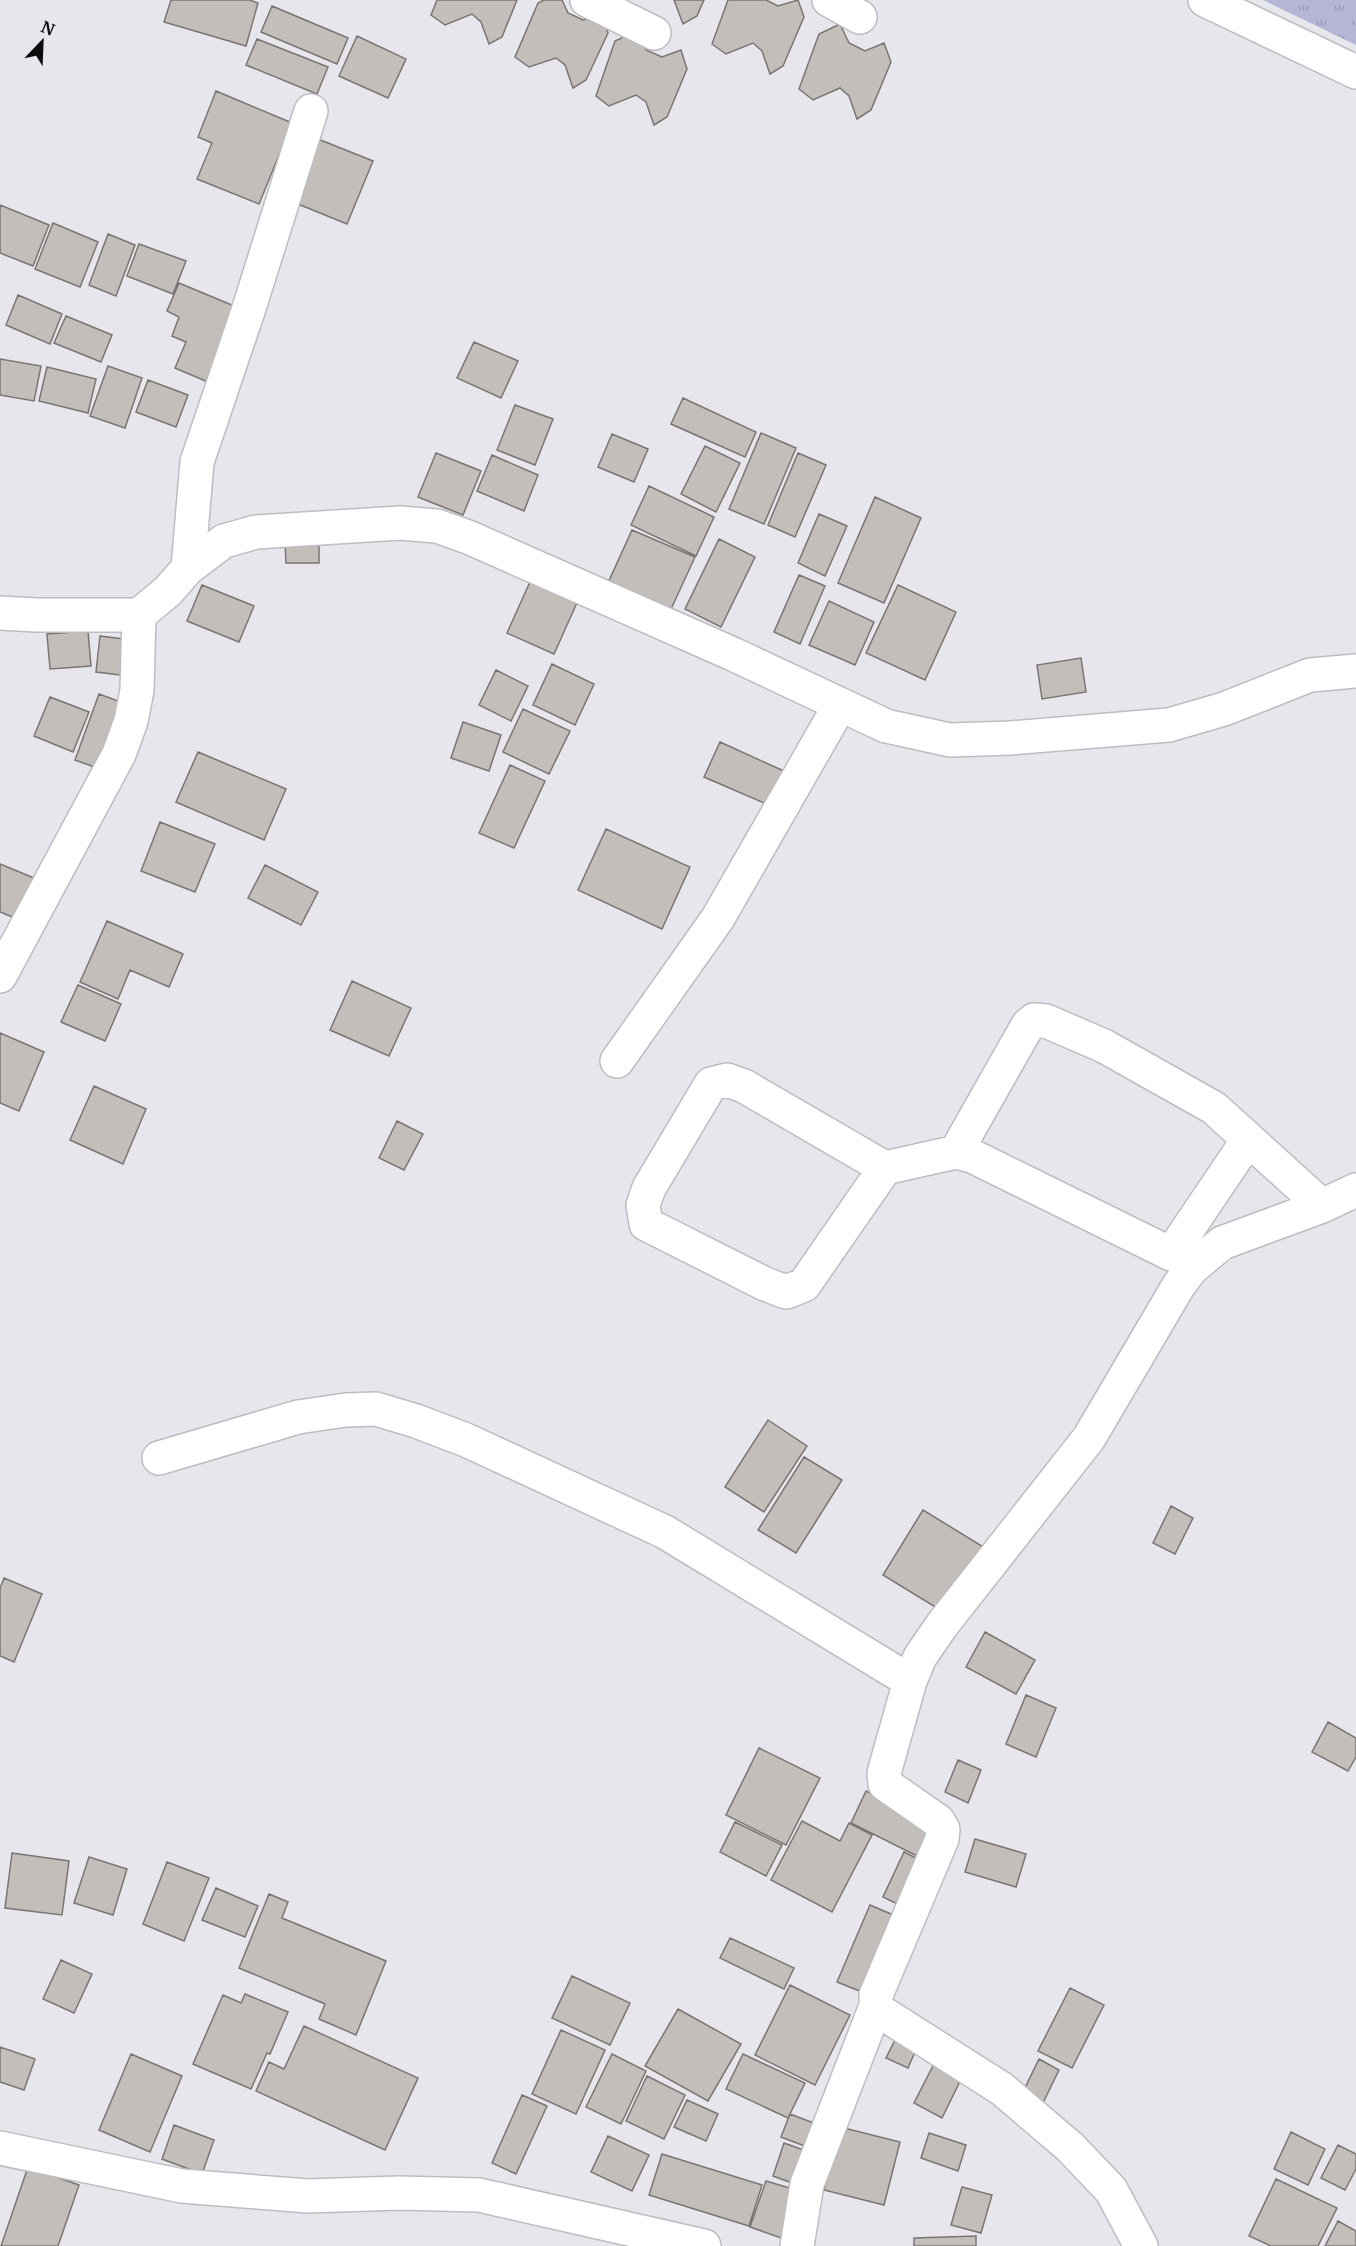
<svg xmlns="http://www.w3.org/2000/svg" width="1356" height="2246" viewBox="0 0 1356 2246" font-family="Merriweather,serif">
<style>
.grass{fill:url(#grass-tufts)}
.building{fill:#c4bebb;stroke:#7a7573;stroke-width:1.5}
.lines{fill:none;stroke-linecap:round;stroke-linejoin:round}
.minor-casing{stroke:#bcbdc2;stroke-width:36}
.minor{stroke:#fff;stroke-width:33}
</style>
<defs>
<pattern id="grass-tufts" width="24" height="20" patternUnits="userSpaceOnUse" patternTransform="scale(1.5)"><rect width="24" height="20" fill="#b5b6d6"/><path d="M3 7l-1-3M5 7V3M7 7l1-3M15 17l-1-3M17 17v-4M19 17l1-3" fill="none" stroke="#9a9bb6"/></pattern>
</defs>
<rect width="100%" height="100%" fill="#e6e6ec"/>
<path class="grass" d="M1263,0H1356V45Z"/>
<path class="building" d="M171,0H250L258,3L246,46L164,22Z
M437,0H517L502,37L489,44L481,22L472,14L445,25L431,15Z
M544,0H562L568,13L583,20L602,14L608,33L586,80L573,88L565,65L556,58L529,67L515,57L538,3Z
M674,0H704L697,16L683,24Z
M728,0H766L778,6L798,0L804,17L783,66L770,74L762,51L753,43L726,54L712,44Z
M272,6L348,38L337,64L261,32Z
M840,24L849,43L865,51L884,43L891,62L871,110L857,119L849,96L840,88L813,100L799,89L819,34Z
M636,31L646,50L662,57L681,50L687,69L667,117L654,125L646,102L636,95L609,106L596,96L615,41Z
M357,36L406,59L388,98L339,76Z
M257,39L328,67L317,94L246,65Z
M216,91L292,123L259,204L197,179L212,143L198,137Z
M318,139L373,161L347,224L293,202Z
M0,205L49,225L33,266L0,253Z
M53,223L98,242L80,287L35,269Z
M108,234L135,245L116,296L89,285Z
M139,244L186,261L173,294L127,276Z
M179,283L246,311L215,385L175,368L186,342L172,336L179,317L167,311Z
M18,295L62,314L50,344L6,325Z
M66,316L112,335L101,362L54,343Z
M474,342L518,361L501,398L457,378Z
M0,359L41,366L34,401L0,395Z
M108,366L142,378L125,428L90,416Z
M47,367L96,379L88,413L39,401Z
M148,380L188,395L176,427L136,412Z
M683,398L756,432L745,457L671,424Z
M515,405L553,419L535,465L497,450Z
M761,433L796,448L764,524L729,509Z
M612,434L648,449L634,482L598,467Z
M705,446L740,463L716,512L681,494Z
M436,453L481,471L463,515L418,497Z
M798,453L826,465L795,537L768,525Z
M492,455L538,475L524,511L477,491Z
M649,486L714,517L696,556L631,525Z
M875,497L921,518L884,603L838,583Z
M819,514L847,526L825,576L798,563Z
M632,530L695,557L665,622L603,594Z
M719,539L755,557L721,627L685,609Z
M285,542H319V563H286Z
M534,573L581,594L554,654L507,633Z
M799,575L825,586L800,644L774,632Z
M202,585L254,606L239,642L187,621Z
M898,585L956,612L925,680L866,653Z
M829,601L874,622L855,665L809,645Z
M88,631L91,666L50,669L47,634Z
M100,636L132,640L128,676L96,672Z
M1081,658L1086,692L1042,699L1037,665Z
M552,664L594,684L575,725L533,705Z
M496,670L528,686L511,721L479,705Z
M99,694L129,705L105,771L75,760Z
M50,697L89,712L73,752L34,736Z
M523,709L570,731L549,774L503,752Z
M463,722L501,735L489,771L451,758Z
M720,742L786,772L771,806L704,777Z
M198,752L286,789L264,840L176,802Z
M510,765L545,781L514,848L479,833Z
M160,822L215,844L195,892L141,871Z
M606,829L690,867L662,929L578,890Z
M0,864L34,878L17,919L0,912Z
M265,865L318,892L301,925L248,898Z
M107,921L183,954L169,987L130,970L118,999L80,982Z
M352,981L411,1008L389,1056L330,1030Z
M78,985L121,1004L105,1041L61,1022Z
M0,1033L44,1052L19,1111L0,1103Z
M94,1086L146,1109L123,1164L70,1140Z
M397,1121L423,1134L404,1170L379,1158Z
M768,1420L807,1446L764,1512L725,1487Z
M804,1457L842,1480L796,1553L758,1530Z
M1171,1506L1193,1518L1175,1554L1153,1543Z
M923,1510L985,1548L945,1613L883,1575Z
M4,1578L42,1594L14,1662L0,1656V1588Z
M985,1632L1035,1660L1016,1694L966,1667Z
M1026,1695L1056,1708L1036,1757L1006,1744Z
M1328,1722L1356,1738V1757L1348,1771L1312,1752Z
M759,1748L820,1778L786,1845L726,1815Z
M958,1760L981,1770L968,1803L945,1792Z
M866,1791L935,1825L919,1857L851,1823Z
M802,1821L840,1841L849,1823L872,1835L832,1912L771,1880Z
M735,1822L782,1845L766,1876L720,1852Z
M975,1839L1026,1854L1016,1887L965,1872Z
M904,1852L924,1862L903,1907L883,1897Z
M12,1853L69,1861L62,1915L5,1908Z
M89,1857L127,1869L113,1915L74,1903Z
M167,1862L209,1878L184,1941L143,1924Z
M216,1888L258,1906L245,1937L202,1920Z
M269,1894L288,1902L282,1918L386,1961L356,2035L319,2019L325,2004L239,1968Z
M870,1905L905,1920L872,1996L837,1982Z
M730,1938L794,1968L784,1989L720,1958Z
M61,1960L92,1974L74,2013L43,1999Z
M572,1976L630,2003L610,2045L552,2018Z
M790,1985L850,2015L815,2085L755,2055Z
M1070,1988L1104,2005L1072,2068L1038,2051Z
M245,1994L288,2012L270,2054L267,2053L251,2089L193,2064L223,1995L241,2003Z
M678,2009L741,2044L708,2101L645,2066Z
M304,2026L418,2078L385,2150L256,2091L269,2062L284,2069Z
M561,2030L605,2050L576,2114L532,2094Z
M897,2036L918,2045L908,2068L886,2058Z
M0,2047L35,2059L24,2090L0,2082Z
M131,2054L182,2076L150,2152L99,2130Z
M612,2054L646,2071L621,2124L586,2107Z
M743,2054L805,2083L788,2118L726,2089Z
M1039,2059L1059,2070L1039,2111L1019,2100Z
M936,2060L964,2073L942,2118L914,2103Z
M647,2076L685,2095L664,2139L626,2121Z
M522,2095L547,2106L516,2174L492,2163Z
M687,2100L718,2114L706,2141L674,2127Z
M790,2114L819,2125L810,2148L781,2137Z
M174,2125L214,2140L202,2174L162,2159Z
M840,2127L900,2142L884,2205L824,2190Z
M1291,2132L1325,2149L1308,2185L1274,2169Z
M929,2133L966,2145L958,2171L921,2158Z
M608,2136L649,2155L632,2191L591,2172Z
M784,2143L812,2153L800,2186L773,2176Z
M1338,2145L1356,2154V2169L1345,2190L1321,2178Z
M662,2154L762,2185L749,2226L649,2195Z
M28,2167L79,2185L58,2246H1Z
M1276,2179L1337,2208L1318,2246H1271L1249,2236Z
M766,2181L803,2192L787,2240L750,2227Z
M962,2187L992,2195L981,2233L951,2225Z
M1338,2221L1356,2231V2246H1325Z
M976,2236V2246H914V2238Z"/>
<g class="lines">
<defs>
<path id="minor" d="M587,0L654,33
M829,0L860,17
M1205,0L1356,72
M188,568L197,462L250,305L311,111
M0,613L37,615H139L168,591L188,568L224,541L256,532L400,523L437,526L468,537L735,655L886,726L950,740L1010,738L1169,725L1224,709L1310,675L1356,671
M0,976L119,754L131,721L137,690L139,615
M617,1061L718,918L840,705
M956,1152L1028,1025L1034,1020L1046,1021L1104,1046L1214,1108L1322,1206
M885,1168L744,1086L727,1080L711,1084L649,1188L643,1205L646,1224L765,1284L786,1292L804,1285L885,1168L956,1152L972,1156L1171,1254L1248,1140
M159,1458L298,1417L346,1410L376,1409L416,1421L466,1440L665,1532L910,1681
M0,2148L182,2186L308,2196L399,2193L479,2195L704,2246
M797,2246L807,2184L876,2006
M1141,2246L1111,2190L1070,2147L1002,2089L881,2012L876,2006V1995L942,1839L943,1829L938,1821L885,1784L884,1773L910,1681L920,1657L942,1625L1089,1438L1179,1285L1191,1269L1222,1243L1322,1206L1356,1190"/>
</defs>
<use href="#minor" class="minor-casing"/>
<use href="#minor" class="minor"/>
</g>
<g transform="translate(42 42) rotate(23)" stroke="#e6e6ec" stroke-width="4.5" paint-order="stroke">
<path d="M0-4.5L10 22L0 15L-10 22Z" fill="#0c0c0e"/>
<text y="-9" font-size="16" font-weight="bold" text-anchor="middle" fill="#0c0c0e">N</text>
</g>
</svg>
